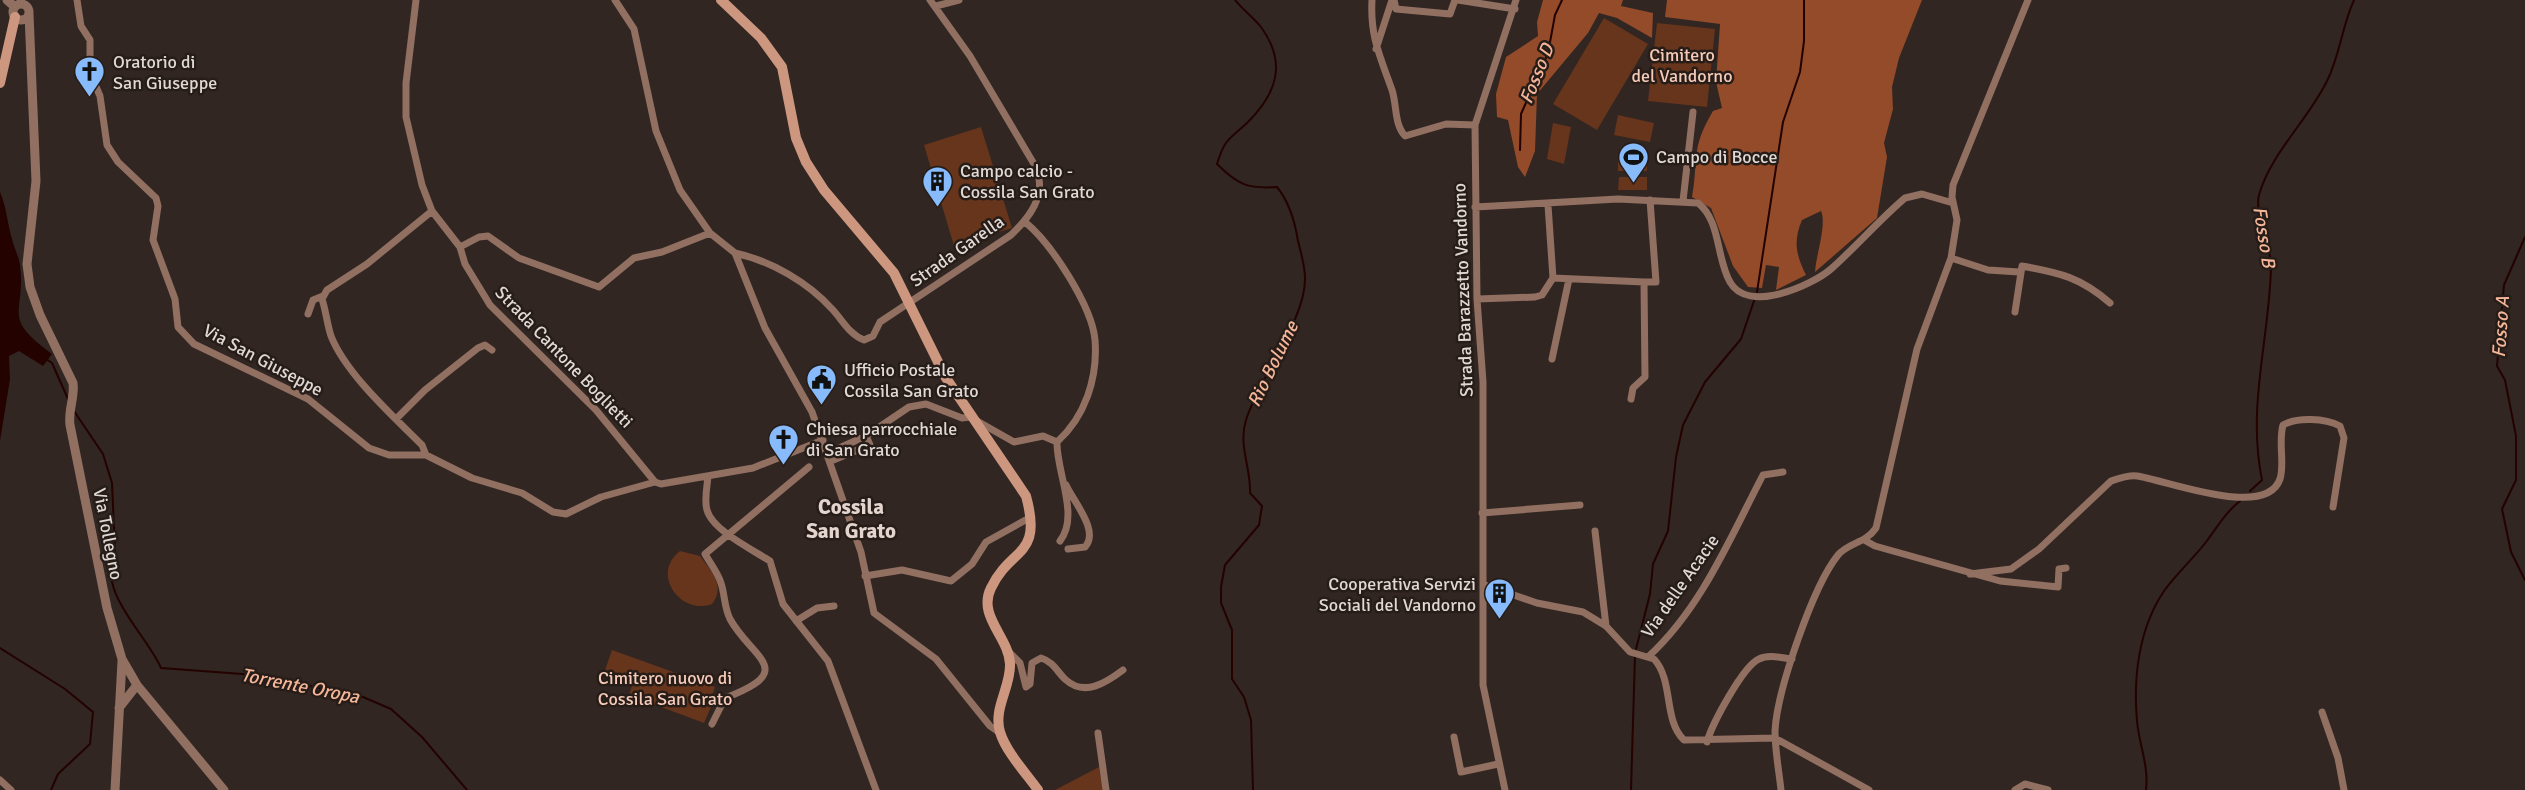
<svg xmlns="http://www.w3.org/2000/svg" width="2525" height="790" viewBox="0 0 2525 790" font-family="Signika,sans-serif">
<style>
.green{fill:#67341c}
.forest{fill:#934b29}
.water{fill:#230200}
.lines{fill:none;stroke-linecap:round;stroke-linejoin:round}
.stream{stroke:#230200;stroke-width:2}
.minor{stroke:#916f61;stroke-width:7}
.tertiary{stroke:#916f61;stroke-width:9}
.secondary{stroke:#cd977f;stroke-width:10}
.labels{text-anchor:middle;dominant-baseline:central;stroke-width:5;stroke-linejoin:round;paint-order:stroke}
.park-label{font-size:18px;fill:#f5cab8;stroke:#271d18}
.poi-label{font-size:18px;fill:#dfd8d4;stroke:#271d18;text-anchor:start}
.street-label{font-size:18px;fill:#dfd8d4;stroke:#271d18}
.water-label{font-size:19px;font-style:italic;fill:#f4b599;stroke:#271d18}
.quarter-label{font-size:21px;font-weight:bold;fill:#e3d4ce;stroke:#271d18}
</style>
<rect width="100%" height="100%" fill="#312622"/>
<path class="green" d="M1604,18L1648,44L1597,130L1553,104Z
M1657,23L1715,29L1707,107L1648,101Z
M1618,115L1654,123L1650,142L1614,135Z
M1553,123L1571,127L1564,164L1547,159Z
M981,127L1012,228L954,246L924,145Z
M1618,158L1647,159V171H1618Z
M1619,177H1647V190H1618Z
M680,551L700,556C712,572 726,585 712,604C681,616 650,574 680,551Z
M612,650L715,687L712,696L715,698L704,723L629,695L632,686L603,676Z
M1099,767L1103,790H1055Z"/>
<path class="forest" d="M1543,0H1623L1621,6L1653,13L1652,38L1617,18L1599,13L1588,33L1537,94L1535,151L1525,177L1518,167L1508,120L1497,117L1496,94L1506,57L1538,36L1537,22Z
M1667,0H1922L1899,58L1892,87L1893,109L1884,143L1887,157L1877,218L1815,272C1816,255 1827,224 1821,211L1802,220C1793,241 1796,255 1806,275L1776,290L1779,267L1766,265L1762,288L1748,287L1733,266L1711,208L1692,197C1699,158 1690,150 1713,111L1722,108L1716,82L1720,24L1665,17Z"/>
<path class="water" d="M0,192C7,208 7,223 12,239C14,248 19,257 20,265C26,315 0,316 52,354L43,366L19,351L9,356L10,379L0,441Z"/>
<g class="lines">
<path class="stream" d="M1235,0C1243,10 1254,18 1261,27C1287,63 1277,93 1248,122C1229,140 1225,138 1217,164C1238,185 1248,189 1277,187C1290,203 1295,222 1298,241C1301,253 1305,266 1305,278C1306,319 1259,378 1246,420C1238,445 1251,468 1250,493L1262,506L1259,525L1225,565L1221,587V603L1232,630V679L1244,697L1251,720L1253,790
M1520,150L1521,114L1548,53L1555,15L1562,0
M2525,237L2504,285L2497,366L2505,380L2516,436V480L2502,509L2511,552L2525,580
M1757,292L1783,122L1800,72L1804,41V0
M46,359L52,363L68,399
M74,411L103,454L112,483L115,551C96,593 146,633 161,668L257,675L363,697L391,709L422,737L467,790
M2250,491L2262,480C2247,406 2269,341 2271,268C2272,247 2254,212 2259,195C2271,153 2308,120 2327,81C2340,55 2342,26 2354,0
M0,648L65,689L93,712L90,744L58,774L51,790
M1636,649L1650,594L1653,564L1668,531L1676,457L1683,425L1705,382L1741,339L1755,298
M1631,790L1635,655
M2146,790C2149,766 2139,744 2137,721C2133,677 2139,628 2164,591C2177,573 2193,559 2206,542C2218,526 2225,513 2240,501"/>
<path class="minor" d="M77,0L81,26L90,40V73L100,96L107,145L118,162L156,198L158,206L153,240L175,299L178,327L194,344L308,399L369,448L389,455H426L472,478L522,493L553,512L566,514L601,497L655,482L661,484L753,468L823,440
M416,0L406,83V117L422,185L432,211L460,247L465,264L490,305L596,410L655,482
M615,0L634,29L656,131L680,190L710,233L735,253L765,328L812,412L861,552L874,613L936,659L990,726L1000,733
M1372,0C1370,37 1380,56 1392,90C1397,105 1394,124 1405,136L1446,124L1475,125
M1394,0L1396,9L1450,14L1455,0
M1458,0L1515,9
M936,6L959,0
M1376,49L1392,0
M1683,201L1693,112
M1548,205L1553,278
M1475,207L1618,199L1698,203C1721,221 1716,258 1730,282C1748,314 1811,286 1831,269C1857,246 1879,220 1905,198L1922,194L1953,203
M460,247L479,237L488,236L519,258L599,287L634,258L662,252L710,233
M735,253C771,261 808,282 833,310C843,321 850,335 864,340L873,336L880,322L1011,235C1030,217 1046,196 1037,169L970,56L930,0
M1951,258L1988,270L2019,272
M1477,299L1535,297L1542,295L1553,278L1644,282
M2015,312L2022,266C2060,273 2080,277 2110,303
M308,314L313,300L323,296
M1552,359L1569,279
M1631,399L1633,388L1645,377L1644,282H1656L1650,200
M396,419L425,390L478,348L485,345L492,350
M866,436L909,407L926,404L962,418L970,417L1014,442L1043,436L1057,442C1085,417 1098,378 1095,340C1092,306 1051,243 1025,222
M1057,442C1056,471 1080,516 1060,541
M828,453L866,436L870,445L831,461
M426,455L422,445C393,416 346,374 331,336C327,324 326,311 322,299L327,290L367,264L432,211
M708,477C707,487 704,500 707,510C712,530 753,550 770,561L783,604L828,661L876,790
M1066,485C1073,501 1100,531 1085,547L1068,549
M1482,513L1580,505
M1595,531L1606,626
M1866,541L1875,546L2000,581L2058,587L2059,569L2066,568
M1970,574L2011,569L2039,549L2111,481C2120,478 2128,475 2137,476C2166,480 2266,520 2280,479C2285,463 2278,443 2283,425C2297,417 2325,418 2340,426L2344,438L2333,507
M865,576L902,570L951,581L972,564L986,542L1031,517
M1485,585L1537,603L1583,612L1606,626L1630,652L1654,659C1674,681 1663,720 1684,740L1775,738L1869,790
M796,621L817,608L834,606
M1008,651L1020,663L1026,687L1030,684L1032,663L1041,658C1054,662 1057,672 1066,680C1085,697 1107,682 1123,670
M1649,656C1702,607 1730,538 1763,475L1783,472
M2322,712L2338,758L2344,790
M712,724L725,698C799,670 752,659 730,619C724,607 725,595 721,583C718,573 710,563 705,554L809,467
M1098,733L1106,790
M1454,737L1461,772L1498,764
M1707,742C1712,724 1743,666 1759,659C1769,654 1782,658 1792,659
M0,780L11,790
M1505,790L1483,685V382L1477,299L1475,125L1516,0
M1781,790C1779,771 1775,751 1775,731C1777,691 1813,586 1838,555C1849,542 1865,544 1876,528L1917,349L1951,258L1957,220L1952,197L1953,185L2028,0
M2015,790L2025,784L2048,790"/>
<path class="tertiary" d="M7,0L15,7
M13 12a8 8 0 1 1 16 0a8 8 0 1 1-16 0Z
M29,14L36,181L27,264L30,287L40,315L73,383C75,397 68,410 70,425L107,608L122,659L137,685L224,790
M119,708L137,685
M115,790L122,661"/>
<path class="secondary" d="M721,0L761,38L782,67L796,138L806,162L824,190L894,273L946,378L1026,496C1043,558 1011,546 991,588C977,616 1009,637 1010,664C1011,687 993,708 1000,732C1006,752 1026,773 1038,790
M0,83L15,17"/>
</g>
<defs>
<symbol id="church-pin" viewBox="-11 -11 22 30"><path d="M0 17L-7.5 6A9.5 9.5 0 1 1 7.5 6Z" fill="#87bbfb" stroke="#271d18"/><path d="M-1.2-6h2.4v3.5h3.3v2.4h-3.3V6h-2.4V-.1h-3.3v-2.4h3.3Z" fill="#111"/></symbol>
<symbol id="stadium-pin" viewBox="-11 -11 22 30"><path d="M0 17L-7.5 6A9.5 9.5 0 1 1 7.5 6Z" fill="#87bbfb" stroke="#271d18"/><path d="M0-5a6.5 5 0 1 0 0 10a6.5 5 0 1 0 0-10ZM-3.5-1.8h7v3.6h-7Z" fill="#111"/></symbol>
<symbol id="building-pin" viewBox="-11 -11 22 30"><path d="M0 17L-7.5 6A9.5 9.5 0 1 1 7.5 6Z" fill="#87bbfb" stroke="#271d18"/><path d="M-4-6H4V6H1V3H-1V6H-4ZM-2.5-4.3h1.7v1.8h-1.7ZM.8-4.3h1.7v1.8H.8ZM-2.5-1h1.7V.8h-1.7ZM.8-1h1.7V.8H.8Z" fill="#111"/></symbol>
<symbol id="civic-pin" viewBox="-11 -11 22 30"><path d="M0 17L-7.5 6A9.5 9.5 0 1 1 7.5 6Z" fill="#87bbfb" stroke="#271d18"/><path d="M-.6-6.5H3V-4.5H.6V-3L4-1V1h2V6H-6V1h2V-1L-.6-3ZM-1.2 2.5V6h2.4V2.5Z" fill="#111"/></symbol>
</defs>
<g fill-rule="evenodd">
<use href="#church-pin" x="72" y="54" width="35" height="47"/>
<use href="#stadium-pin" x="1616" y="140" width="35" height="47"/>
<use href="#building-pin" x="920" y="164" width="35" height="47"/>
<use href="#civic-pin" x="804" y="362" width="35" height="47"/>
<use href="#church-pin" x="766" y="422" width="35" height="47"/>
<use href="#building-pin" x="1482" y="576" width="35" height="47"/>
</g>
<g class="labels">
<g class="park-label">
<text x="1682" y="55">Cimitero<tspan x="1682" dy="21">del Vandorno</tspan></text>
<text x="665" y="678">Cimitero nuovo di<tspan x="665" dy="21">Cossila San Grato</tspan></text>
</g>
<g class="poi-label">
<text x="113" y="62">Oratorio di<tspan x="113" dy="21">San Giuseppe</tspan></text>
<text x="1656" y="157">Campo di Bocce</text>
<text x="960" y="171">Campo calcio -<tspan x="960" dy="21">Cossila San Grato</tspan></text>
<text x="844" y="370">Ufficio Postale<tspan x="844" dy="21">Cossila San Grato</tspan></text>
<text x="806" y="429">Chiesa parrocchiale<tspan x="806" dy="21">di San Grato</tspan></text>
<text x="1476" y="584" text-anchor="end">Cooperativa Servizi<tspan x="1476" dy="21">Sociali del Vandorno</tspan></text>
</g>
<g class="street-label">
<text transform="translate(957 251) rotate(-35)">Strada Garella</text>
<text transform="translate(1463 290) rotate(-92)">Strada Barazzetto Vandorno</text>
<text transform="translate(564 357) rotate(46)">Strada Cantone Boglietti</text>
<text transform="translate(263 360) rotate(28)">Via San Giuseppe</text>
<text transform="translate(108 534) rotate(79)">Via Tollegno</text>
<text transform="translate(1680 586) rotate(-55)">Via delle Acacie</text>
</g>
<g class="water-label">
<text transform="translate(1537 74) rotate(-68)">Fosso D</text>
<text transform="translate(2264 237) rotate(81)">Fosso B</text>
<text transform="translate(2501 327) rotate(-86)">Fosso A</text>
<text transform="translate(1273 364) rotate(-64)">Rio Bolume</text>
<text transform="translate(300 686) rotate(11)">Torrente Oropa</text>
</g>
<g class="quarter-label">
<text x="851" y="507">Cossila<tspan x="851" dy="24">San Grato</tspan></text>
</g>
</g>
</svg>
